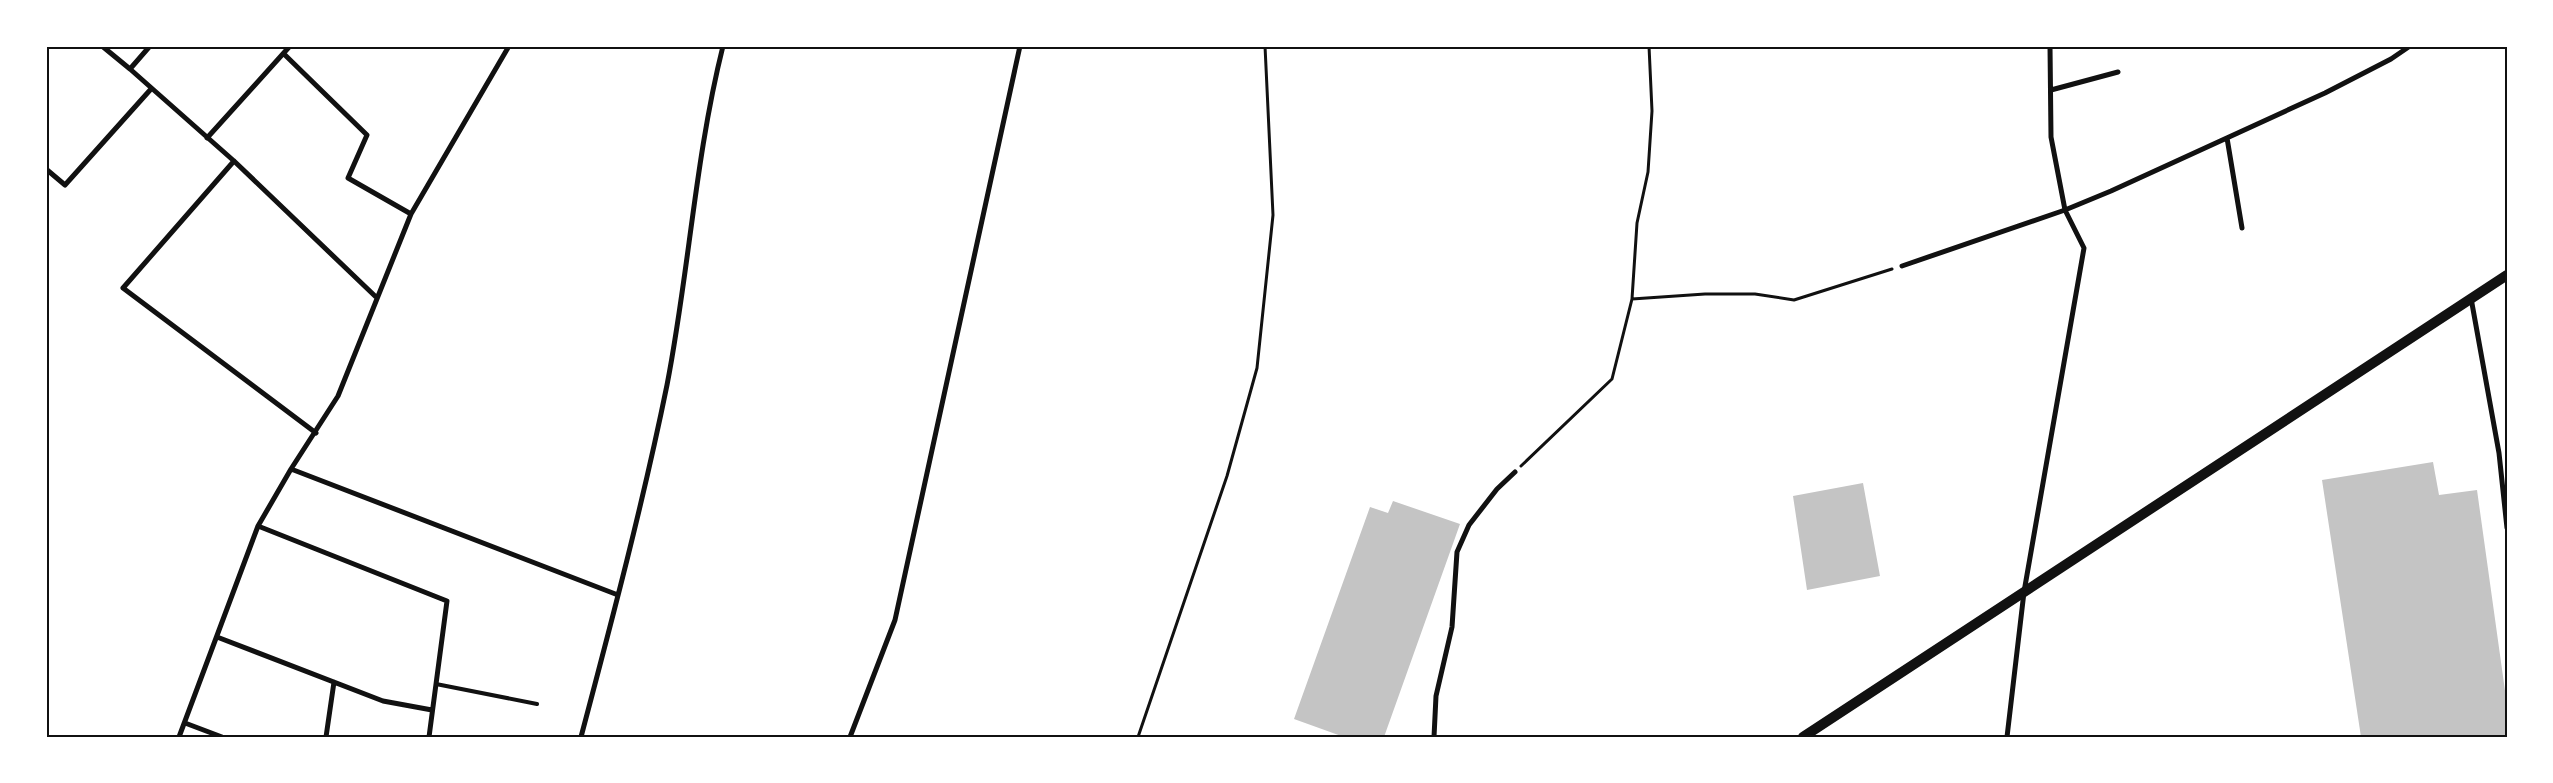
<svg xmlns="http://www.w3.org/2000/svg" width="2553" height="783" viewBox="0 0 2553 783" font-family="'Noto Sans',sans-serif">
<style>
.building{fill:#c4c4c4}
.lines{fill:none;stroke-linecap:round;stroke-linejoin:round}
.path{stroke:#111;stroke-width:3}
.service{stroke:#111;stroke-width:4}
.minor{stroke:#111;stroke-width:5}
.secondary{stroke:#111;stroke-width:10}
.neatline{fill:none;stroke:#111;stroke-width:2}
</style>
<rect width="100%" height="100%" fill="#fff"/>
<path class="building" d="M2433,462L2439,495L2477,490L2507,705V737H2361L2322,480Z
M1863,483L1880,576L1807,590L1793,496Z
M1393,501L1460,524L1384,737H1344L1294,719L1370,507L1388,513Z"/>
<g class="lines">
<path class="path" d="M1632,299L1705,294H1755L1794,300L1892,269
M1521,466L1612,379L1632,299L1637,223L1648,172L1652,111L1649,46
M1138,737L1227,476L1257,368L1273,215L1265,46"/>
<path class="service" d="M436,684L537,704"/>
<path class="minor" d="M102,46L130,69
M150,46L130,69L234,161L376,297
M284,54L367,135L348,178L411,214
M2051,90L2118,72
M207,138L290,46
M2227,138L2242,228
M234,161L123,288L316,433
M46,169L65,185L151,89
M1902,266L2065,210L2111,191L2325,93L2391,59L2410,46
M2471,298L2499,453L2507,528
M291,469L618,595
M258,526L447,601L429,737
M217,637L383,701L432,710
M185,723L222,737
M179,737L258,526L291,469L338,396L411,214L509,46
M326,737L334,682
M581,737C612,620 643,503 667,385C689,272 695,158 723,46
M850,737L895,620L1020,46
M1434,737L1436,696L1452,627L1457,552L1469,525L1497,489L1515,472
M2007,737L2024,592L2084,248L2065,210L2051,137L2050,46"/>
<path class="secondary" d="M1803,737L2507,275"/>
</g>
<rect width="2553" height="783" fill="none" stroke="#ffffff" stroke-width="95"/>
<rect x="48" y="48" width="2458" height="688" class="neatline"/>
</svg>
